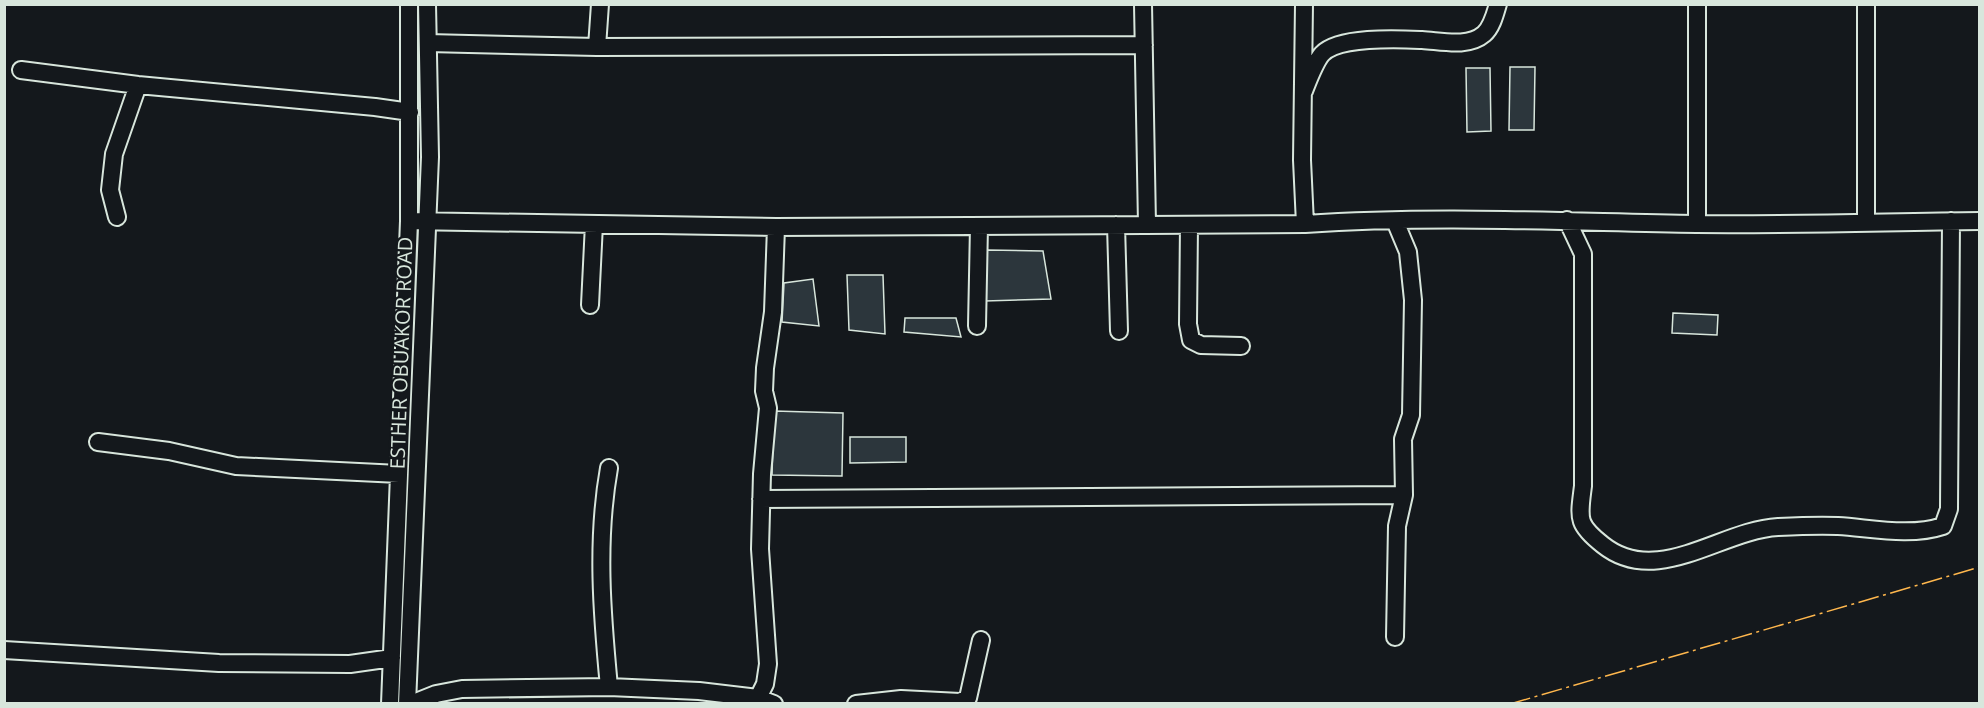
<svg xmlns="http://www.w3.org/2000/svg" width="1984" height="708" viewBox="0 0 1984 708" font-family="'Open Sans',sans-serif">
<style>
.building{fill:#2c363c;stroke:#d8e6dc;stroke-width:1.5}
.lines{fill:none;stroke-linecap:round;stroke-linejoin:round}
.minor-casing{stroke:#d8e6dc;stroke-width:20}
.minor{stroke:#14181c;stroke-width:16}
.power{stroke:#ffb74d;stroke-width:1.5;stroke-dasharray:21 4.5 3 4.5;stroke-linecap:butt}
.labels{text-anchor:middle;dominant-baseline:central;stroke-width:4.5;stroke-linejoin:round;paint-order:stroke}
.street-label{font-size:20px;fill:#d8e6dc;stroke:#14181c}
</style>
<rect width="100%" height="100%" fill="#14181c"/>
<path class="building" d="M1510,67H1535L1534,130H1509Z
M1466,68H1490L1491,131L1467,132Z
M987,250L1043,251L1051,299L985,301Z
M847,275H883L885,334L849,330Z
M813,279L819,326L782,322L784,283Z
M1673,313L1718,315L1717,335L1672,333Z
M905,318H956L961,337L904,332Z
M774,411L843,413L842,476L772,475Z
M850,437H906V462L850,463Z"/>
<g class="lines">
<defs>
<path id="minor" d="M1143,4L1147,225
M1304,4L1302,160L1305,224
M1697,4V224
M1866,4V222
M428,43L597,47L1144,45
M597,47L600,4
M21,70L138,85L375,107L410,112
M1304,91C1308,81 1315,62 1322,54C1339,36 1398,39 1422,40C1441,41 1468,48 1484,34C1492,27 1495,14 1498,4
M117,217L110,190L114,154L138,85
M1567,220L1583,254V486C1579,518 1576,524 1603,545C1657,588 1721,530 1778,527C1798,526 1818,525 1838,526C1871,528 1910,537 1943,526L1949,509L1951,221
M409,221L776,227L1305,224C1435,215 1566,222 1697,224C1791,225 1885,222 1980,221
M1116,225L1119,331
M1189,225L1188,324L1191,340L1201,345L1241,346
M590,305L594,224
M977,326L979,226
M98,442L169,451L236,466L399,474
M761,499L1404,495
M1395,637L1397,526L1404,495L1403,439L1411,415L1413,300L1408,252L1395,221
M4,650L219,663L350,664L392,658
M609,687C602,614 596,541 609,468
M758,698L765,684L768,664L760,549L762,474L768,408L764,391L765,368L773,312L776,227
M390,704L409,221V4
M407,704L430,157L427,4
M411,704L436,694L462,689L609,687L699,691L758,698L774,704
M856,704L901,699L960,702L968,698L981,640"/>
</defs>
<use href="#minor" class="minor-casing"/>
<use href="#minor" class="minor"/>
<path class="power" d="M1510,704L1980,567"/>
</g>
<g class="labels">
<g class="street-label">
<text transform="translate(401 353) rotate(-88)">ESTHER OBUAKOR ROAD</text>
</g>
</g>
<rect width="1984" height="708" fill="none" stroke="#d8e6dc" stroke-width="12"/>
</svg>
